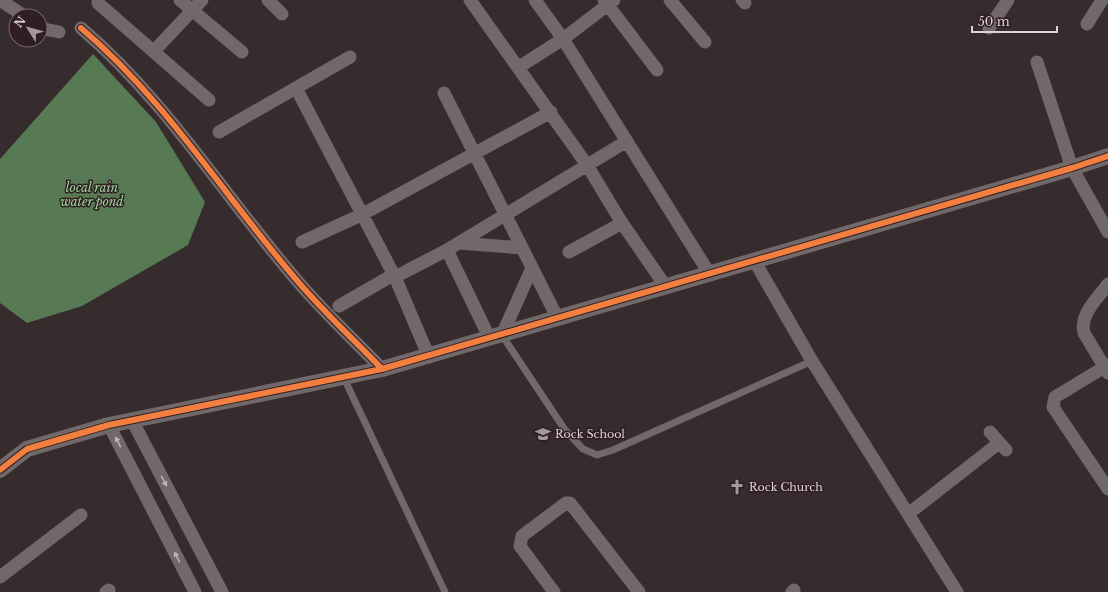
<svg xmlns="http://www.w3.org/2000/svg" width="1108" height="592" viewBox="0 0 1108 592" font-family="'Libre Baskerville',serif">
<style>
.water{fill:#577953}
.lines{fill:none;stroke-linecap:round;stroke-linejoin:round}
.service{stroke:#71686a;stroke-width:7}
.minor{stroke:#71686a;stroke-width:13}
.tertiary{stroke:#71686a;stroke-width:16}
.cycleway-casing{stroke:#301e23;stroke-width:8}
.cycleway{stroke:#f27e40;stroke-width:6}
.oneway{fill:#beb2b5}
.labels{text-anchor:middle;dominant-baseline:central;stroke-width:3;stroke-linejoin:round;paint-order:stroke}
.poi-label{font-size:11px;fill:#dfd2d5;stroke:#301e23;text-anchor:start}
.water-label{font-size:12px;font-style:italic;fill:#9dd899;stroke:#301e23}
</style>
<rect width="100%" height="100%" fill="#362c2e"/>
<path class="water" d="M93,54L156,122L205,202L188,245L82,306L27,323L0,303V159Z"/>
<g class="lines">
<path class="service" d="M502,335L565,430L583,449L597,455L613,450L812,361
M343,376L445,592"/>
<path class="minor" d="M0,0L24,16
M180,0L242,52
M268,0L282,14
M470,0L587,165L622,223L666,287
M604,0L657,70
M614,0L563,39L709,273
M670,0L705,42
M742,0L745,3
M98,3L209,100
M1087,24L1102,0
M40,27L44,29L59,32
M81,28C168,102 226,199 300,284C326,314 355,341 382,369
M989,28L1008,0
M154,51L202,0
M1037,62L1072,168L1108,232
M519,67L563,39L535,0
M296,88L395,277L429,357
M444,93L558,319
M219,132L350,57
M302,242L361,215L551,112
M459,243L522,248
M447,250L489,337
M569,252L622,223
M754,260L812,361L957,592
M395,277L447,250L627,141
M1108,284C1098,298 1079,315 1084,333L1108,373
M339,306L393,275
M502,335L532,268
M1108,365L1055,397L1053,407L1108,489
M133,422L222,592
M109,425L195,592
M990,432L1006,450
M908,514L999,443
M0,577L81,515
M106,592L109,590
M554,592L520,546L522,536L566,503H570L639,592
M792,592L794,590"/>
<path class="tertiary" d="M0,470L27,449L109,425L382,369L1072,168L1108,156"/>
<defs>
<path id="cycleway" d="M81,28C168,102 226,199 300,284C326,314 355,341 382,369
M0,470L27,449L109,425L382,369L1072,168L1108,156"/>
</defs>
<use href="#cycleway" class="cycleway-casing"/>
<use href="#cycleway" class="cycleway"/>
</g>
<defs><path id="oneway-solid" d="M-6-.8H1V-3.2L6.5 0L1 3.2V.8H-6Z"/></defs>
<g class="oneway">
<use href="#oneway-solid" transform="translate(118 442) rotate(-117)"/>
<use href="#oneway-solid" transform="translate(164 481) rotate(62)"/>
<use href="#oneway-solid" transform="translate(177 557) rotate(-117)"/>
</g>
<defs>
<symbol id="school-bare" viewBox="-9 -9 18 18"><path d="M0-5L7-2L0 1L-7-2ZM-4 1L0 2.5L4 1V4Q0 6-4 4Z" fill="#a4989b" stroke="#301e23" stroke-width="2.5" paint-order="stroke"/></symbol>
<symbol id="church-bare" viewBox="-9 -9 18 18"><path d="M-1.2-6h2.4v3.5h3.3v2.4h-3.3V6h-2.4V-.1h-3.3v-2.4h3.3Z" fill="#a4989b" stroke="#301e23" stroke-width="2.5" paint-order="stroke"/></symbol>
</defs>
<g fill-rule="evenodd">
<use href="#school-bare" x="532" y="423" width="22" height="22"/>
<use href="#church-bare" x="726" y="476" width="22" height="22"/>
</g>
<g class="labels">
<g class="poi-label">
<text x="555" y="434">Rock School</text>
<text x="749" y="487">Rock Church</text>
</g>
<g class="water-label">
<text x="92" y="187">local rain<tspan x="92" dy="14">water pond</tspan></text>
</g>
</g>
<g transform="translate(28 28) rotate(307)"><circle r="19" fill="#301e23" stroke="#76666a"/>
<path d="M0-3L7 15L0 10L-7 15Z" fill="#a4989b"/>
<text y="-6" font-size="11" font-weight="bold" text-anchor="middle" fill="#dfd2d5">N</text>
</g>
<path d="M972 26v6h85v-6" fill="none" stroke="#dfd2d5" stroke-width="2"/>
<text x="978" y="26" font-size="12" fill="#dfd2d5" stroke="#301e23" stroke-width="3" paint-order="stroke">50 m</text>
</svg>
